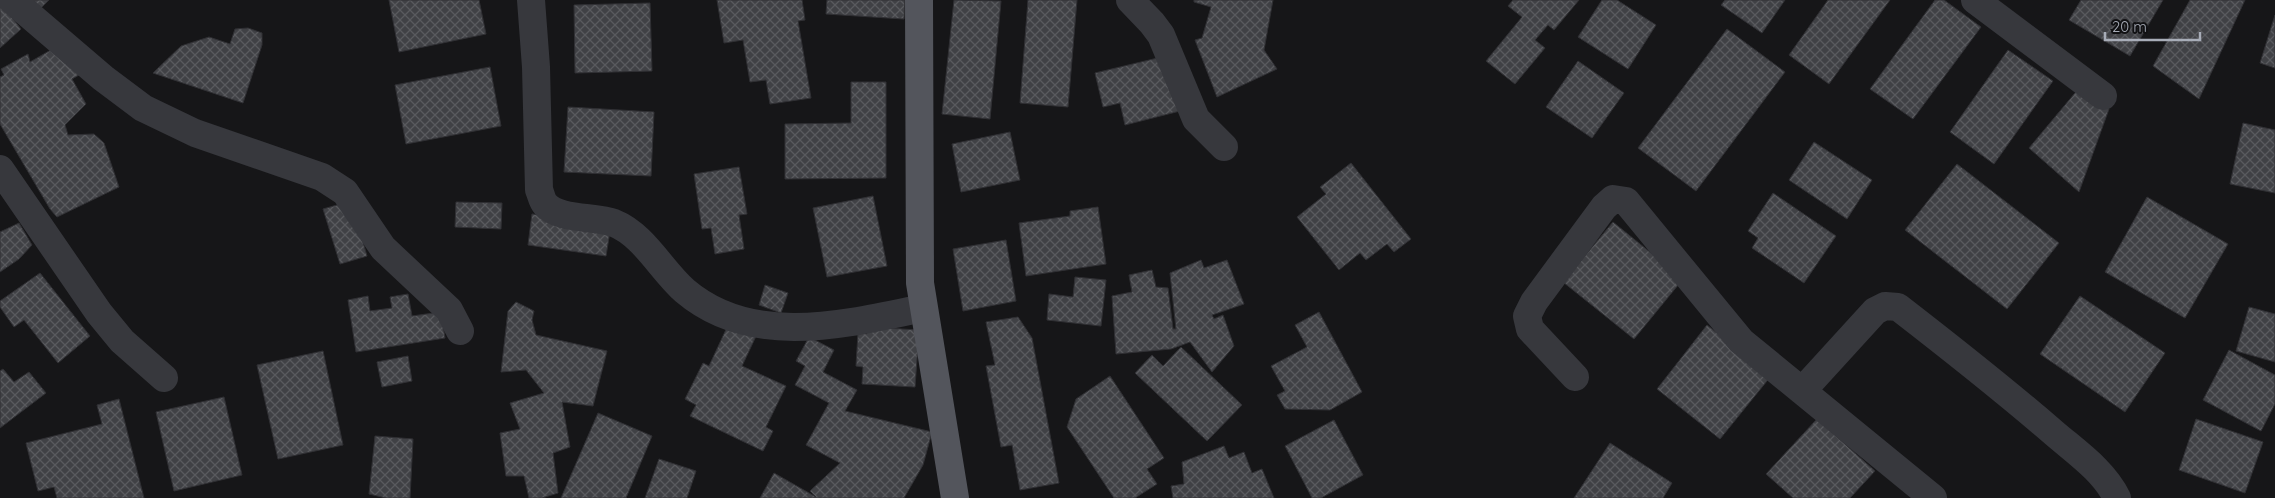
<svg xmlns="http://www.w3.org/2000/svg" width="2275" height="498" viewBox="0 0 2275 498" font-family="Quicksand,sans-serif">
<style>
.building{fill:url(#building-cross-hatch);stroke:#303034}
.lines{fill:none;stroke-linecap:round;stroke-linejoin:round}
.minor{stroke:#37383d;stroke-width:28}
.major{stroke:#53555c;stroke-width:28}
</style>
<defs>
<pattern id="building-cross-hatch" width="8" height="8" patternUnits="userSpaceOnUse" patternTransform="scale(1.25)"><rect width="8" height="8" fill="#404145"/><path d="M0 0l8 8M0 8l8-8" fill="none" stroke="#595a5e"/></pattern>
</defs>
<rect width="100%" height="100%" fill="#161618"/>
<path class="building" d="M31,0H49L41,8Z
M389,0H479L486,34L399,52Z
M717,0H802L805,20L798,21L811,98L770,104L766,80L750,82L743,40L724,43Z
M827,0H905L904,19L826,14Z
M954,0L1001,1L990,119L942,114Z
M1028,0H1077L1068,107L1020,103Z
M1194,0H1273L1264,50L1277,69L1217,97L1195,40L1202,38L1211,7L1194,2Z
M1513,0H1579L1554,30L1548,25L1535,40L1545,48L1515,84L1486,61L1522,17L1508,6Z
M1602,0H1617L1656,25L1628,69L1578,37Z
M1725,0H1785L1762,33L1721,5Z
M1828,0H1890L1829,84L1789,55Z
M1935,0H1944L1981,27L1913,119L1870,89Z
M2081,0H2163L2130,56L2069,20Z
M2190,0H2245L2199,99L2153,66Z
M0,2L21,29L0,48Z
M650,3L652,71L575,73L574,5Z
M2275,15V68L2260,63Z
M248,28L262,33V45L243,103L153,73L181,46L209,37L230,44L235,29Z
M1727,29L1785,72L1696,191L1638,148Z
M56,47L79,75L72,79L86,104L65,125L68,135L94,134L104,143L119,187L57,217L50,209L0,124V77L4,75L1,69L28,54L30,62Z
M2008,50L2053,81L1994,164L1950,132Z
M1166,56L1180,111L1125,125L1120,103L1103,107L1095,73Z
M1578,61L1624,93L1592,138L1546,107Z
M490,67L501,126L406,144L395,85Z
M851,82H886V178L785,179V124L851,123Z
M2080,87L2109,109L2079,192L2029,148Z
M568,107L654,112L651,176L564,172Z
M2243,123L2275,130V193L2230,184Z
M1010,132L1020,180L961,192L952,144Z
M1814,142L1872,180L1847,219L1789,180Z
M1351,163L1411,239L1394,252L1387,244L1366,260L1360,253L1339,270L1297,217L1326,194L1320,187Z
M1957,164L2059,243L2007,309L1905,230Z
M739,167L747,214L739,215L744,249L715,254L711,228L702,229L694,174Z
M1773,193L1836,236L1804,283L1752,248L1758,238L1748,231Z
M873,196L887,266L827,277L813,208Z
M2147,197L2228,244L2185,318L2105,272Z
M351,201L367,256L340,264L323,209Z
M456,202L502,203L501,229L455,227Z
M1098,207L1106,264L1026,276L1019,223L1070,216V211Z
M532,214L611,225L606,256L528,245Z
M1613,222L1683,279L1634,339L1563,282Z
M19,223L32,245L19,259L0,272V232Z
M1006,240L1016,301L963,311L953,249Z
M1201,260L1204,268L1227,260L1244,304L1212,315L1214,319L1223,315L1234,346L1212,372L1190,342L1171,349L1116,354L1112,296L1132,292L1129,275L1152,270L1156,287L1168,288L1173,329H1176L1170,273Z
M40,273L90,336L58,363L24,320L14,327L0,307V301Z
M1075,277L1106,280L1101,326L1047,320L1049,294L1073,297Z
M765,285L788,293L781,313L759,305Z
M408,294L412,316L441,312L445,338L356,352L348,300L368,296L370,311L392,308L390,297Z
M2080,296L2165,353L2125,412L2040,354Z
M516,302L534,311L532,320L536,335L607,351L593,406L562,402L570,447L553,453L558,493L542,498H529L524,476H506L500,433L520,429L510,403L544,393L526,370L501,372L508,311Z
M2249,307L2275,314V362L2236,351Z
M1319,312L1362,392L1330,410L1285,409L1277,395L1285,391L1271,366L1307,347L1295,325Z
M1018,317L1032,338L1059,483L1020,490L1012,445L1001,447L986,366L995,365L986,322Z
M730,321L757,334L742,366L786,386L766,427L773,431L763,451L690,416L696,405L685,399L703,363L709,366Z
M1707,325L1771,376L1720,439L1657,389Z
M867,327L919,330L915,387L862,384L863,367L856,366L858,333L867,334Z
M809,337L834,350L823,372L857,390L845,411L932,432L923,465L904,498H760L774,473L816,497L810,491L840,463L806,445L829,403L795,385L805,366L796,361Z
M1181,347L1242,405L1207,441L1135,373L1152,355L1163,366Z
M2229,350L2275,375V404L2261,431L2203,400Z
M323,351L343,445L278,459L257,365Z
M408,356L412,381L382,387L377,362Z
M3,369L14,382L29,372L46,393L0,428V371Z
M1110,376L1164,458L1147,469L1157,484L1135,498H1114L1067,427L1076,399Z
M224,397L242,475L174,491L156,412Z
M119,399L144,498H57L54,487L38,491L26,443L102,424L97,405Z
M598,413L652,436L626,498H561Z
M1817,419L1875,471L1850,498H1793L1766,474Z
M2196,419L2263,442L2245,493L2179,470Z
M1334,420L1363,475L1321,498H1312L1285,446Z
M375,436L413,439L410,498H386L369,494Z
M1610,443L1672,483L1663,498H1574Z
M1224,446L1229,458L1244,452L1252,473L1262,469L1274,498H1173L1171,486L1184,484L1182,462Z
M659,459L696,471L687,498H645Z"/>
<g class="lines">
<path class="minor" d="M12,0L103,78L143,108L195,133L322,177L345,192L383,248L449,310L460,331
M531,0L536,67L539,190C541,194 542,201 545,204C558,220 595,216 614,223C644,235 661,270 685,291C752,348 846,324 923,308
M1130,0L1152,23L1161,35L1196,119L1224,147
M1975,0L2103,96
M0,169L99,313L122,341L164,378
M1575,377L1530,329L1527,316L1534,302L1604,207L1613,199L1626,201L1741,341L1933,498
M1802,391L1875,311L1885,306L1898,307C1951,348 2003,389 2054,433C2076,452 2104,471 2117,498"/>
<path class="major" d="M919,0L920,283L955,498"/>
</g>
<path d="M2105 32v8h95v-8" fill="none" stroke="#a8adb8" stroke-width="2.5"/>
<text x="2112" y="32" font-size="15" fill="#a8adb8" stroke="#111113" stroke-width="4" paint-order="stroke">20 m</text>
</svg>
